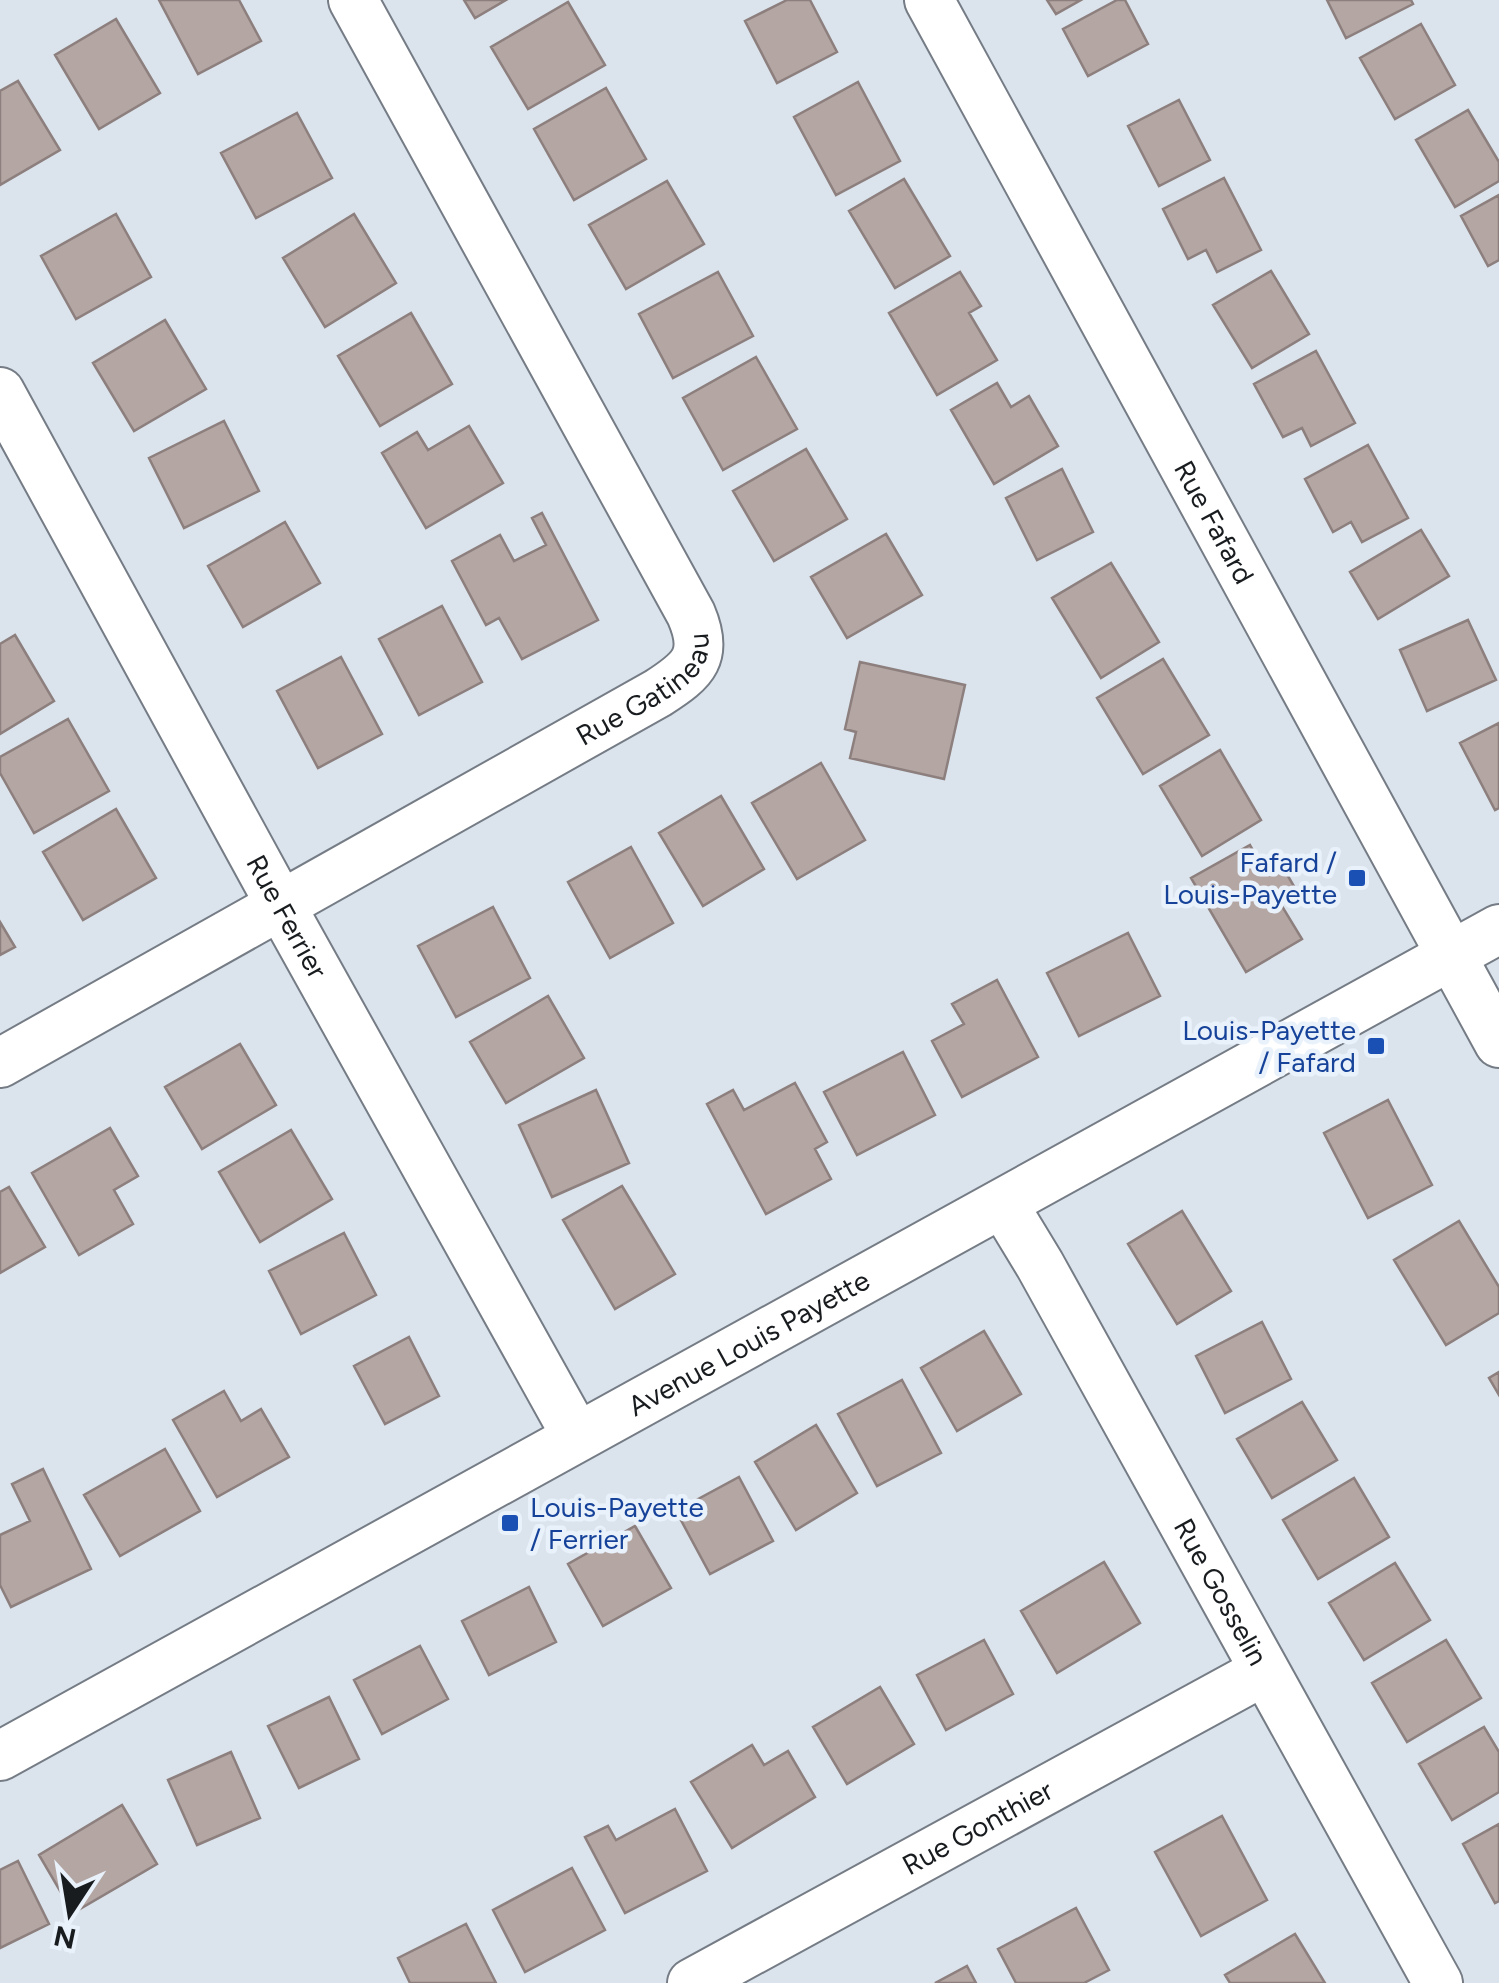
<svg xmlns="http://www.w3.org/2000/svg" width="1499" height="1983" viewBox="0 0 1499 1983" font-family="Figtree,sans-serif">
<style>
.building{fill:#b3a6a3;stroke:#8c7f7d;stroke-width:2.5}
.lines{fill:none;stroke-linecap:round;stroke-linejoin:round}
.minor-casing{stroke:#757c85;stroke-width:52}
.minor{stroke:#fff;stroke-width:48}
.transit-dot{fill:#1a4fb4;stroke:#e9f1fb;stroke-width:4}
.labels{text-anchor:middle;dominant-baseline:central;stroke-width:9;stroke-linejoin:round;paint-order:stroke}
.street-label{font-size:28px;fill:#191c1f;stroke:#e9f1fb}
.transit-label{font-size:28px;fill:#164399;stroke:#e9f1fb;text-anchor:end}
</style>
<rect width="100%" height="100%" fill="#dbe4ed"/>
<path class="building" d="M159,0H239L261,41L198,74Z
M464,0H506L475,18Z
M787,0H810L837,52L777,83L745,21Z
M1047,0H1081L1056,14Z
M1117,0H1125L1148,44L1088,76L1063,29Z
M1327,0H1411L1413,4L1346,38Z
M568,2L605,65L528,109L491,47Z
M116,19L160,93L99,129L55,55Z
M1421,24L1455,85L1395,119L1360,58Z
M18,81L60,150L0,185V91Z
M858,82L900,161L836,195L794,117Z
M606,88L646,159L574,200L534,129Z
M1179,100L1210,160L1159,186L1128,126Z
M1468,110L1499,162V181L1455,207L1416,140Z
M297,113L332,178L256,218L221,153Z
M1224,178L1261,250L1217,272L1206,250L1188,259L1163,209Z
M904,179L950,256L895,288L849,211Z
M667,181L704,244L626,289L589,225Z
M1499,195V260L1488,266L1461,216Z
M116,214L151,277L76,319L41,256Z
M354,214L396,283L325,327L283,258Z
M1271,271L1309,334L1252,368L1213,305Z
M718,272L753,336L673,378L639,314Z
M960,272L981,306L969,313L997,360L937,395L889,313Z
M411,313L452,384L380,426L338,356Z
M165,320L206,389L134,431L93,363Z
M1316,351L1355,423L1311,446L1302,428L1283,437L1254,384Z
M756,357L797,429L723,470L683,398Z
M997,383L1011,407L1029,396L1058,446L994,484L951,410Z
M224,421L259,491L184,528L149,458Z
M469,426L503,483L426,528L382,453L417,432L428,450Z
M1368,445L1408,518L1362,542L1351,522L1333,532L1305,479Z
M806,449L847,519L774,561L733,491Z
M1062,469L1093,532L1037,560L1006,498Z
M542,513L598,620L522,659L499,618L486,625L452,561L500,535L514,561L546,545L532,518Z
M285,522L320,583L243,627L208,566Z
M1421,530L1449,576L1378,619L1350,572Z
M886,534L922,595L847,638L811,577Z
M1111,563L1159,642L1101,678L1052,598Z
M442,606L482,682L419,715L379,639Z
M1468,620L1496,680L1427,711L1400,650Z
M15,635L54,701L0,734V644Z
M341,657L382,734L318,768L277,691Z
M1163,659L1209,735L1143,774L1097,698Z
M860,662L965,685L944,779L850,758L856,732L845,729Z
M68,719L109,791L34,833L0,773V757Z
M1499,723V808L1495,810L1460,743Z
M1220,750L1261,820L1202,856L1160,786Z
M821,763L865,840L797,879L752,803Z
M721,796L764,869L703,906L659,833Z
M116,809L156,878L83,920L43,852Z
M1250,845L1266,873L1281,864L1295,888L1277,898L1302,939L1246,972L1191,878Z
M631,847L673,923L610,958L568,882Z
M493,907L530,978L456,1017L418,946Z
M0,922L15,947L0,955Z
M1128,933L1160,996L1079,1036L1047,973Z
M997,980L1038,1057L962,1097L932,1041L964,1024L952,1004Z
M548,996L584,1058L506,1103L470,1042Z
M240,1044L276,1105L202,1149L165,1087Z
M903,1052L935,1115L857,1155L824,1092Z
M795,1083L827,1142L815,1149L831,1179L766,1214L707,1104L733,1090L744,1110Z
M596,1090L629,1163L552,1197L519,1125Z
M1388,1100L1432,1185L1368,1218L1324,1133Z
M110,1128L138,1176L114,1190L133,1224L79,1255L32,1173Z
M291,1130L332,1199L260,1242L219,1172Z
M622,1186L675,1274L615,1309L563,1220Z
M9,1187L45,1247L0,1273V1192Z
M1182,1211L1231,1291L1177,1324L1128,1244Z
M1459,1221L1499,1287V1313L1446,1345L1394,1260Z
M344,1233L376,1295L301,1334L269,1271Z
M1262,1322L1291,1379L1225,1413L1196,1356Z
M984,1331L1021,1394L957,1431L921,1368Z
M409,1337L439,1396L385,1424L354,1366Z
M1499,1372V1395L1489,1378Z
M902,1380L941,1453L877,1486L838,1414Z
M224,1391L241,1421L261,1409L289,1457L217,1497L173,1420Z
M1302,1402L1337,1460L1272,1498L1237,1439Z
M816,1425L857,1493L796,1530L755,1462Z
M165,1449L200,1511L120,1556L84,1495Z
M43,1469L91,1569L11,1607L0,1585V1535L30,1521L12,1484Z
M739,1477L773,1541L710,1574L676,1511Z
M1354,1478L1389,1537L1318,1579L1283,1520Z
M635,1526L671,1588L603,1626L568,1564Z
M1104,1562L1140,1623L1057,1673L1021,1611Z
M1395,1563L1430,1620L1364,1660L1329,1603Z
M529,1587L556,1642L489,1675L462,1621Z
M984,1640L1013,1694L946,1730L917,1675Z
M1446,1640L1481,1698L1407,1742L1372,1683Z
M420,1646L448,1699L382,1734L354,1680Z
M880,1687L914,1744L847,1784L813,1727Z
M329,1697L359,1759L299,1788L268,1726Z
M1484,1727L1499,1752V1792L1452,1820L1419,1764Z
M752,1745L764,1765L788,1751L815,1797L732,1848L691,1782Z
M231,1752L260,1818L197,1845L168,1780Z
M122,1805L157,1864L73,1913L39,1855Z
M675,1809L707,1871L625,1913L585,1837L608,1826L616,1840Z
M1222,1816L1267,1900L1201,1936L1155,1852Z
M1499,1824V1901L1495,1903L1463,1844Z
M18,1861L49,1924L0,1948V1870Z
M572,1868L605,1930L525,1972L493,1910Z
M1076,1908L1109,1970L1084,1983H1016L998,1949Z
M466,1924L496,1983H410L398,1958Z
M1295,1934L1325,1983H1230L1225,1975Z
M967,1966L976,1983H935Z"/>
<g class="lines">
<defs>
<g id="minor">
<path id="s1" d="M929,0L1499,1043"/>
<path id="s2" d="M0,392L281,906L577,1437"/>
<path id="s3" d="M0,1063L658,693C694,670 709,656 691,614L353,0"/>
<path id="s4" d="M1003,1204L1040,1265L1438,1983"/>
<path id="s5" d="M0,1756L1499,929"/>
<path id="s6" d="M692,1983L1264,1671"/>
</g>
</defs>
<use href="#minor" class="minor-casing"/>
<use href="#minor" class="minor"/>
</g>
<g class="transit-dot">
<rect x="1347" y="868" width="20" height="20" rx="5"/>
<rect x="1366" y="1036" width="20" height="20" rx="5"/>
<rect x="500" y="1513" width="20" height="20" rx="5"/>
</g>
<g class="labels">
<g class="street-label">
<text stroke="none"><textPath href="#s1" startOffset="595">Rue Fafard</textPath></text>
<text stroke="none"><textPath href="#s3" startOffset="748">Rue Gatineau</textPath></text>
<text stroke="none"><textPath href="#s2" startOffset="598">Rue Ferrier</textPath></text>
<text stroke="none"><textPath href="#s5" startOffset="855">Avenue Louis Payette</textPath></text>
<text stroke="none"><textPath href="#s4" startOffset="445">Rue Gosselin</textPath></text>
<text stroke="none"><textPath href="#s6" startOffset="325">Rue Gonthier</textPath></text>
</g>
<g class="transit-label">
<text x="1337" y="862">Fafard /<tspan x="1337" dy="32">Louis-Payette</tspan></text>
<text x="1356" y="1030">Louis-Payette<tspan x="1356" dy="32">/ Fafard</tspan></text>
<text x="530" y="1507" text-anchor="start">Louis-Payette<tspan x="530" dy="32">/ Ferrier</tspan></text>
</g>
</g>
<g transform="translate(70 1913) rotate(192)" stroke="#e9f1fb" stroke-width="8" paint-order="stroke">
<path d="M0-8L18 38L0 25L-18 38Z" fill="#191c1f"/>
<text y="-15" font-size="28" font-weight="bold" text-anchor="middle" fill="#191c1f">N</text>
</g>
</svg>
